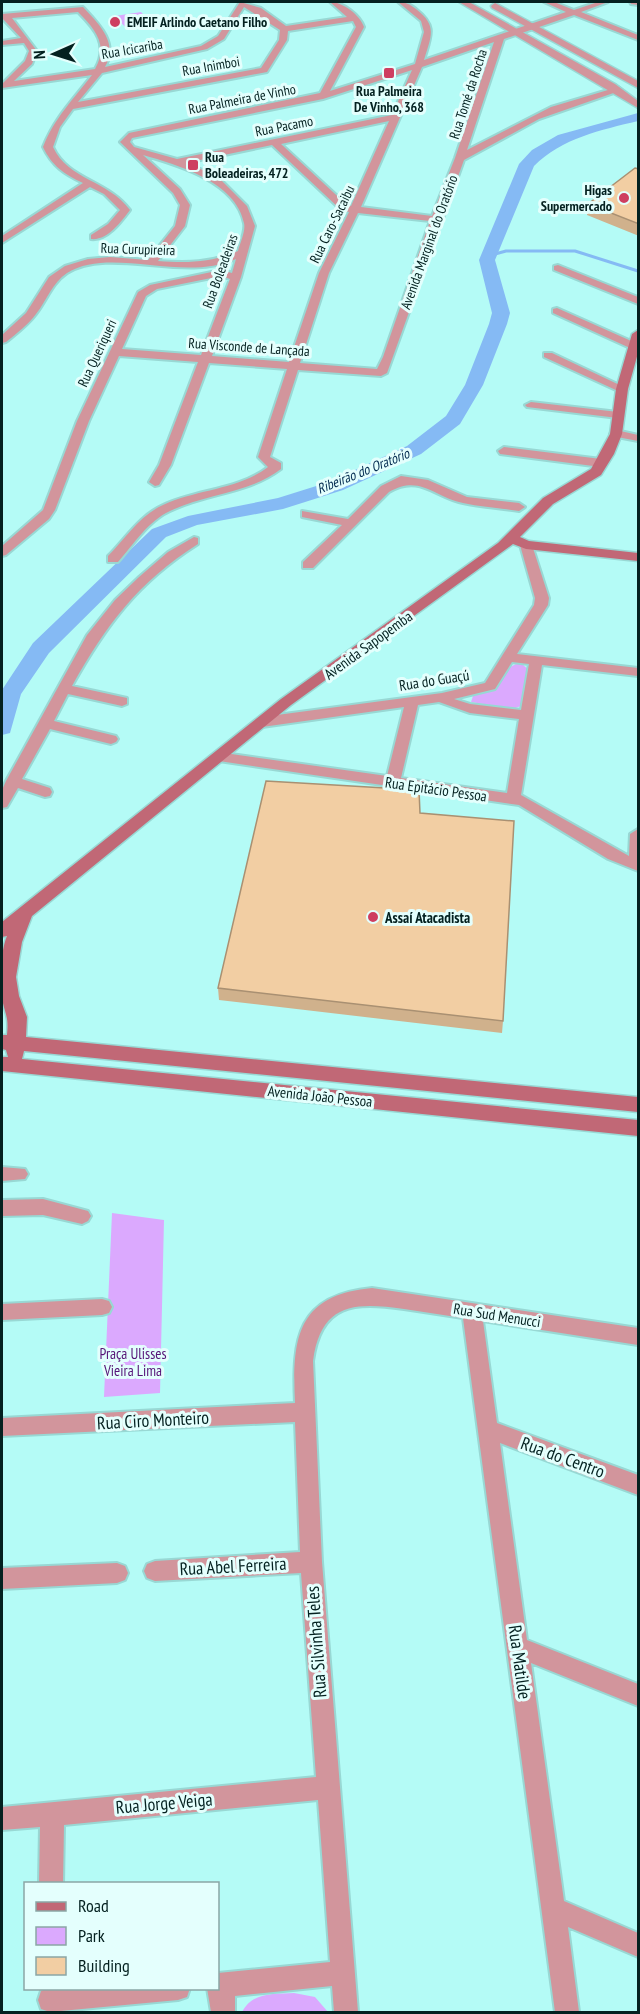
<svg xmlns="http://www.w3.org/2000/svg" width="640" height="2014" viewBox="0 0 640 2014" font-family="'PT Sans Narrow',sans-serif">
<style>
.green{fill:#dba9fe}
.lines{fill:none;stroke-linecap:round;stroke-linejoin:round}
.stream{stroke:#85baf4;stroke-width:3}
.river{fill:#85baf4;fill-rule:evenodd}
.minor-casing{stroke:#98d8d4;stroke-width:4}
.tertiary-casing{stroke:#98d8d4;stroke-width:3}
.secondary-casing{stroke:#98d8d4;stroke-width:3}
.minor{fill:#d2959c;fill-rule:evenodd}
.tertiary{fill:#d2959c;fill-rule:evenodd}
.secondary{fill:#c16876;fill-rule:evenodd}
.wall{fill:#d0b18c}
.building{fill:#f2cea3;stroke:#a99072;stroke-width:1.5}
.poi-dot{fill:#ce3e60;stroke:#e4fffd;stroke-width:2}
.labels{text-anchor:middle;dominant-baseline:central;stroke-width:6;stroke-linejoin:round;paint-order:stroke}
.far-poi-label{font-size:14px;font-weight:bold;fill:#042120;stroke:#e4fffd;text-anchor:start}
.far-street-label{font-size:14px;fill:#042120;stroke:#e4fffd}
.far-water-label{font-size:14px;font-style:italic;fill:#032b50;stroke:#e4fffd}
.street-label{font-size:15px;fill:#042120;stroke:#e4fffd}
.poi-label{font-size:15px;font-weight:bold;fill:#042120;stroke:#e4fffd;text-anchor:start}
.park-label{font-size:15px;fill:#561477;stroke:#e4fffd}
.near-street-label{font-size:18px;fill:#042120;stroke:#e4fffd}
</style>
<rect width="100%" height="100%" fill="#b4fbf6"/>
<path class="green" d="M141,12L153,24L127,29L115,16Z
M516,664H522L529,670L521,706L513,709L471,702L473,696L493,690L510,667Z
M112,1213L164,1220L160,1393L104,1397Z
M294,1993L315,1997L328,2012H242C252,1992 274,1994 294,1993Z"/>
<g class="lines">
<path class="stream" d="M488,256L506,251H575L638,271"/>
<path class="river" d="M638,113V121C601,130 562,138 534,166L495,260L510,313L507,324L483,385L460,424L421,454L343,490L283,509L197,525L166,537L49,653L21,694L10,733L2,735V690L33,643L152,529L188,516L278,498L329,482L407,446L446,416L465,385L489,324L492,313L479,260L519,164L532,150L558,135Z"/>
<defs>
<path id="minor" d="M240,2L261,8L286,26L347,17L330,2C343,2 360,15 364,27L330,91L415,64L424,32L421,21L398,2C406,2 409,4 416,9C438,26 431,36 424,60L566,12L544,2H554L574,10L598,2H608L581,12L638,35V40L574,15L504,39L467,150L551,107L618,87L622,90L539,119L464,160L387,373L381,376L298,370L270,457L281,463V469C248,494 207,493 170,511C148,521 134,544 118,562H108V556C125,539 140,515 163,505C197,489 238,490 268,467L258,457L287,369L209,363L171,465L159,485L155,486L149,482L159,465L198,362L119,356L89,421L55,510L49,519L6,555L2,556V546L43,510L77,421L138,292L150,285L221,270L232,273L236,259C183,283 111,246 67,273C52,283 47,300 36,314C28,325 17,333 6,342L2,343V335L26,313L49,277L65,266L88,259L110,257L148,260L175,226L180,205L173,193L120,142L129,133L320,93L356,27L353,21L288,31L287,40L267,72L73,109L60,127L53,147C68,180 108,180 130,210C121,222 107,241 91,239V235L108,224L120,210L104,194L90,187L2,243V236L83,183C64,174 52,166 43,147C55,117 73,100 92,75L2,88V84L25,61L29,51L24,43L2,45V41L21,38L2,18V14L83,7C99,24 119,43 105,67L201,46L218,36ZM244,7L280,30L279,40L261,68L78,102L102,73L207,49L224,39ZM78,12C95,29 109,45 95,69L14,81L32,64L37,51L12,18ZM494,42L455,158L432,216L361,207L422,67ZM412,70L392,115L177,159L134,147L130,142L132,138L323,99ZM389,121L351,206L347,205L281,144ZM272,145L341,210L349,212L319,273L289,362L212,356L241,277L255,226L247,206L217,176L186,163ZM143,155C178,165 236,182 244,223C246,231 240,243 238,251C211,263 187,263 158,261L185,226L190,205L180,189ZM358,213L430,221L383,357L377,369L300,363L329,273ZM221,276L230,279L201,355L122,349L146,296L157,289Z
M630,2H638V5L631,4Z
M558,265L638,297V304L554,270V266Z
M557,308L638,344V347L630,348L553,313V309Z
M544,353H552L628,389L618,391L544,357Z
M531,402L618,412L624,415L618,418L527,407L525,405Z
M616,430L638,435V441L612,436L610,434Z
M504,447L601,459L607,463L601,467L500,454L498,451Z
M401,476L428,480L467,497L519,503L525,507L519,511C501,508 481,507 463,503C434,497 420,474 389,492L313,568H303V562L342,525L302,517V511L348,519L381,486Z
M194,537L198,538V544C138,582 106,625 72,686L127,698V704L122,706L68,694L54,721L116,736L118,739L116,742L111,744L50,729L22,779L50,788L52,792L50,796L45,797L18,788L7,807L2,808V790L6,781L87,635L115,600L139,577L168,552Z
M526,541L532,545L549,598L548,605L517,654L638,668V676L542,665L521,795L629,856L630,834L638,829V871L608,859L519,805L212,760L210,757L217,752L387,776L404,707L262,727L255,722L262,717L442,693L485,683L534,605L535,598L520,545ZM512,662L529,664L521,710L470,704L454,699L495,689ZM439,702L470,713L519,719L507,793L401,778L418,705Z
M2,1167L25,1169L28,1174L25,1179L2,1181Z
M43,1199L88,1211L91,1216L88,1221L82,1224L43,1215L2,1216V1200Z
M372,1288L638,1328V1345L483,1321L497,1423L638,1475V1495L500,1443L527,1640L638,1684V1706L531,1663L564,1901L638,1933V1957L568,1927L579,2012H555L463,1318C443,1315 424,1312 404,1309C354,1302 321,1303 313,1361L322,1562L358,2012H334L332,1986L235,1996V2012H211L207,1988H218V1973L330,1962L318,1800L64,1825L63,1884H39L40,1827L2,1830V1807L316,1777L301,1573L155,1581L147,1578L144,1571L147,1564L155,1561L300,1552L295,1422L2,1436V1418L295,1403C292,1338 297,1295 372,1288Z
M102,1299L109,1301L112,1307L109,1313L102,1315L2,1320V1304Z
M117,1563L125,1566L128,1573L125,1580L117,1583L2,1589V1568Z
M48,1988H190L187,1997L178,2000L50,2012L41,2009L38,2000L41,1991Z"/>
<path id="tertiary" d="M459,2H469L615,84L638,101V108Z
M495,3L638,81V88L492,8L491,6Z"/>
<path id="secondary" d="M638,330V353L628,389L622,434L614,454L601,475L553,504L520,537L529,541L638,553V561L526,549L513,544L291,705L32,916L22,942L16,977L19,996L27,1017L26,1037L638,1097V1112L24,1051L22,1059L638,1120V1136L2,1071V1057H8L6,1050L2,1049V1035H7C9,1016 5,1015 2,998C0,980 0,953 7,936L2,937V922L281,699L498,543L543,498L591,469L610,434L616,389L632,334Z"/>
</defs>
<use href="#minor" class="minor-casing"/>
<use href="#tertiary" class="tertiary-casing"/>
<use href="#secondary" class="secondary-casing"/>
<use href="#minor" class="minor"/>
<use href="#tertiary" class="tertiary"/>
<use href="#secondary" class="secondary"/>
</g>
<path class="wall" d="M639,169V236L587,215L588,204Z
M420,813L503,1021L502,1033L219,1000L218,988Z"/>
<path class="building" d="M635,168L639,169V224L588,204Z
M266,781L419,790L420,813L514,821L503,1021L218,988Z"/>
<g class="poi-dot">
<circle cx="115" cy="22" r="6"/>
<rect x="383" y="67" width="12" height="12" rx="3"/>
<rect x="187" y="159" width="12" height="12" rx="3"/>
<circle cx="624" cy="198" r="6"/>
<circle cx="373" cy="917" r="6"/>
</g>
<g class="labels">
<g class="far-poi-label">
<text x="127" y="22">EMEIF Arlindo Caetano Filho</text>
<text x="389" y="91" text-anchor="middle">Rua Palmeira<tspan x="389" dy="16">De Vinho, 368</tspan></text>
<text x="205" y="157">Rua<tspan x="205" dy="16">Boleadeiras, 472</tspan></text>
<text x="612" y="190" text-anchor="end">Higas<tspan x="612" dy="16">Supermercado</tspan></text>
</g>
<g class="far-street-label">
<text transform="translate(132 49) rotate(-10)">Rua Icicariba</text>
<text transform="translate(211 66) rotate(-10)">Rua Inimboi</text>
<text transform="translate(468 94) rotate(-72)">Rua Tomé da Rocha</text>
<text transform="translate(242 99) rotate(-11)">Rua Palmeira de Vinho</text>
<text transform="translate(284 126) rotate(-11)">Rua Pacamo</text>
<text transform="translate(332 224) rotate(-64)">Rua Caro-Sacaibu</text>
<text transform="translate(429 242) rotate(-70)">Avenida Marginal do Oratório</text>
<text transform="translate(138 249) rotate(2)">Rua Curupireira</text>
<text transform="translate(220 271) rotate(-70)">Rua Boleadeiras</text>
<text transform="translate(249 347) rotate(4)">Rua Visconde de Lançada</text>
<text transform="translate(97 353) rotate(-65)">Rua Queriqueri</text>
</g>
<g class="far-water-label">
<text transform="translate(363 471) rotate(-22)">Ribeirão do Oratório</text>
</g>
<g class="street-label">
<text transform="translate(368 645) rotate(-36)">Avenida Sapopemba</text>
<text transform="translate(434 680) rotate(-9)">Rua do Guaçú</text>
<text transform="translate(436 789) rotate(8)">Rua Epitácio Pessoa</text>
<text transform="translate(320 1096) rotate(6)">Avenida João Pessoa</text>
<text transform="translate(497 1315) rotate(9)">Rua Sud Menucci</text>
</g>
<g class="poi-label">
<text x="385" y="917">Assaí Atacadista</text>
</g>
<g class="park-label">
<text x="133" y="1353">Praça Ulisses<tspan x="133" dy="17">Vieira Lima</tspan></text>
</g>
<g class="near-street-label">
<text transform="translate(153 1420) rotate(-3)">Rua Ciro Monteiro</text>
<text transform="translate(563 1457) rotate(20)">Rua do Centro</text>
<text transform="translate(233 1566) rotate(-3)">Rua Abel Ferreira</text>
<text transform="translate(316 1642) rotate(-94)">Rua Silvinha Teles</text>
<text transform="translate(520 1662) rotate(82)">Rua Matilde</text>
<text transform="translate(164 1803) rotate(-5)">Rua Jorge Veiga</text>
</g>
</g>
<rect width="640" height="2014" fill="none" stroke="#042120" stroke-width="6"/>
<rect x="24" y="1882" width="195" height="108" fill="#e4fffd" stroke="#8aa6a5" stroke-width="1.5"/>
<rect x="36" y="1902" width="30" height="9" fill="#c16876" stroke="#8aa6a5" stroke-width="1.5"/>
<text x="78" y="1912" font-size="18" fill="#042120">Road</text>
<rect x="36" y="1927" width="30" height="18" fill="#dba9fe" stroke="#8aa6a5" stroke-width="1.5"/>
<text x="78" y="1942" font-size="18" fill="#042120">Park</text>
<rect x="36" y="1957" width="30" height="18" fill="#f2cea3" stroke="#8aa6a5" stroke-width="1.5"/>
<text x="78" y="1972" font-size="18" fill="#042120">Building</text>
<g transform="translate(54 54) rotate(267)" stroke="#e4fffd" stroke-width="4.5" paint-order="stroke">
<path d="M0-4.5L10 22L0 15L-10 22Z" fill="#042120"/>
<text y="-9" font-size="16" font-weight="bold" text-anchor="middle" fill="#042120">N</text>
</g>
</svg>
